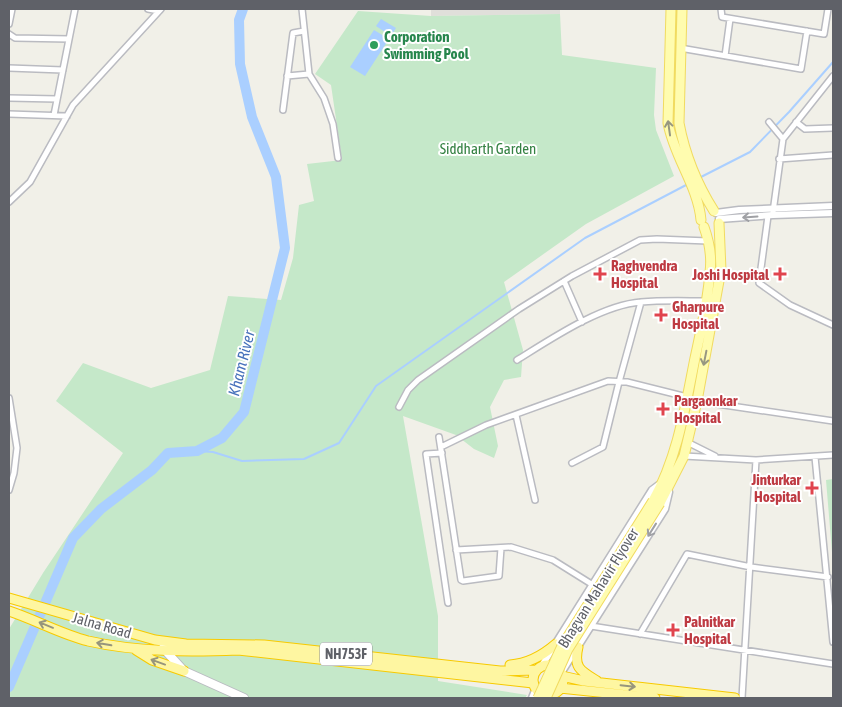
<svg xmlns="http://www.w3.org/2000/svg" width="842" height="707" viewBox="0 0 842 707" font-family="'Asap Condensed',sans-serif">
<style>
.industrial{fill:#e0dfda}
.green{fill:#c5e8c9}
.water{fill:#aacfff}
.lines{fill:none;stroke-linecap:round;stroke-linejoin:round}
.stream{stroke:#aacfff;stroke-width:2}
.river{stroke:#aacfff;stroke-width:10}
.minor-casing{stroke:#babbc1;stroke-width:8}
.tertiary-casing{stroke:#babbc1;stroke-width:9}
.secondary-casing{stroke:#b9bbc1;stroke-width:10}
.primary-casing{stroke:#f1db60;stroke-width:11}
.trunk-casing{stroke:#f7ca01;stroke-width:11}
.minor{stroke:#fff;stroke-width:5}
.tertiary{stroke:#fff;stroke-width:6}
.secondary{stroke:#fff;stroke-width:8}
.primary{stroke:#fffcaf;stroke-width:9}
.trunk{stroke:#fef6a1;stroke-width:9}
.primary-bridge-casing{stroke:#f1db60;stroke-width:11;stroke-linecap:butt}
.primary-bridge{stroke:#fffcaf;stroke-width:9}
.oneway{stroke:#979781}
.oneway2{stroke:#9fa0a4}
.oneway3{stroke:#97957c}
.leisure-dot{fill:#2e9e5b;stroke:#fff;stroke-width:2}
.health-dot{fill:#e0444e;stroke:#fff;stroke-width:2}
.labels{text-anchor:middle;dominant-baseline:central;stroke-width:4;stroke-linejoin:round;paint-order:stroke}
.shield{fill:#fff;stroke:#8f9095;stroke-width:1}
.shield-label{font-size:14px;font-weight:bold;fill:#5f6168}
.leisure-label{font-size:15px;font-weight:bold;fill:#27864d;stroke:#fff;text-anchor:start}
.park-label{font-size:15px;fill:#348142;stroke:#fff}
.health-label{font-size:15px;font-weight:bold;fill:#be3a42;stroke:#fff;text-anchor:start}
.street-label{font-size:15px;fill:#5f6168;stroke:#fff}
.water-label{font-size:16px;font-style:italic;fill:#4771bb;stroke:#fff}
</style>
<rect width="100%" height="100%" fill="#f1f0e8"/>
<path class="industrial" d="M431,9H560V14L431,16Z"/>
<path class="green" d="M358,11L431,16L560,14L562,55L656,68L654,115L656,130L674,176L586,224L504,282L523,350L521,377L504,380L490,407L498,446L494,458L474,449L456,435L403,416L438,616V681L527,695L525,698H9V629L43,573L123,453L56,401L83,363L151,388L210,370L228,296L281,300L293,258L299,205L314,201L307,164L342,160L331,85L315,74Z
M833,479V564L826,480Z"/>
<path class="water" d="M381,19L396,28L391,36L376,26Z
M374,30L389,39L365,76L350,67Z"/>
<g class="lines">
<path class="stream" d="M699,178L750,152L789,112L833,62
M197,451L213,452L242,461L304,459L339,443L376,386L585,238L688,184"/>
<path class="river" d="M9,687L73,538L101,509L152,470L168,453L197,451L222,438L244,412L285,248L276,177L252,117L240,64L239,20L243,9"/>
<defs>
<path id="minor" d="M148,9L159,11
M302,9L309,74L324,98L333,124L338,158
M721,9L722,17L824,34L828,9
M9,24L12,9
M9,34L15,38L69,39
M680,48L801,69L807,31
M725,56L730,19
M9,68L63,70
M287,76L309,74
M9,98L57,99
M283,110L293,33L304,31
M9,114L67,116
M54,115L75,9
M769,122L783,139
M796,122L805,129L833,128
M779,159L833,155
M9,202L30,182L73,105L161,9
M773,212L783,139L833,76
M768,216L759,283L790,305L833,325
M564,281L582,322
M517,360C551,339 601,305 641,302C663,300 685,301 706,301
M9,398L17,448L14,473L9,490
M697,401L833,421
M399,407L408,390L418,380L519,309L572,276L640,240L657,239L708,241
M516,415L535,500
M439,437L461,580L463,581L499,576L501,548
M687,442L715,456
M441,447L486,425L608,381L627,382L687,397
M442,453L426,454L448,603
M684,456L756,460L833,455
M815,457L833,642
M572,463L603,447L619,382L641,302
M456,550L511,547L553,560L593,585
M591,626L833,664
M640,634L687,554L751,567L828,577
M742,698L756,460"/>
<path id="tertiary" d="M716,213L739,210L833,206
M719,219L773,215L833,213
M541,667L652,490L660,484
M561,673L665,509L669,492
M532,698L536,688
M553,698L555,693"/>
<path id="secondary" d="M163,648L184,671L244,698"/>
<path id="primary" d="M671,9L668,123C674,157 698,186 701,220
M682,9L679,123C685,155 697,184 714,211
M653,501C678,456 685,408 695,358C701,330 708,301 710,272C712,257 709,241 704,227
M660,503L684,456L697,401L721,270L719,223"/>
<path id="trunk" d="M9,598L155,640L186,644L264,645L500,671L536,670
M9,611C36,620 61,634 88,641C137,652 188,652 238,650L533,683
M578,647C573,668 581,671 597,681
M136,650L152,660L184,671
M510,665C528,664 542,656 556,644
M533 680a15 15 0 1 1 30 0a15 15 0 1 1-30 0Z
M562,676L584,681L735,698
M560,688L655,698"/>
</defs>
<use href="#minor" class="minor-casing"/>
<use href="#tertiary" class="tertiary-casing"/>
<use href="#secondary" class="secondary-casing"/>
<use href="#primary" class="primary-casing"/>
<use href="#trunk" class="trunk-casing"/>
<use href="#minor" class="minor"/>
<use href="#tertiary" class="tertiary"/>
<use href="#secondary" class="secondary"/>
<use href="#primary" class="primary"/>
<use href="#trunk" class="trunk"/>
<defs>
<path id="primary-bridge" d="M538,698L562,646L653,501
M546,698L568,649L660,503"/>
</defs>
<use href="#primary-bridge" class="primary-bridge-casing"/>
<use href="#primary-bridge" class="primary-bridge"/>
</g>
<defs><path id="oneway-shaft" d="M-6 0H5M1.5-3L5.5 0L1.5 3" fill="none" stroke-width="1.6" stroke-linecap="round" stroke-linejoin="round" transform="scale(1.25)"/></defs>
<g class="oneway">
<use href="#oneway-shaft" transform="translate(669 128) rotate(-98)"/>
<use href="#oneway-shaft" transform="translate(705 358) rotate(101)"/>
</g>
<g class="oneway2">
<use href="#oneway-shaft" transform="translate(750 217) rotate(176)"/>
<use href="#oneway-shaft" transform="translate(652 530) rotate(122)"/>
</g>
<g class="oneway3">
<use href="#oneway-shaft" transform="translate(46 625) rotate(-158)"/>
<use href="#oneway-shaft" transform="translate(104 644) rotate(-170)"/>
<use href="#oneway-shaft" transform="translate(158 662) rotate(-160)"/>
<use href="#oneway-shaft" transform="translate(628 686) rotate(6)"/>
</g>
<circle class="leisure-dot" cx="374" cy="45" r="5"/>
<g class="health-dot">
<path d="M597.5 266.5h5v5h5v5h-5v5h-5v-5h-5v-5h5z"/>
<path d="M777.5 266.5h5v5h5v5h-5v5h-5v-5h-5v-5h5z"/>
<path d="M658.5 307.5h5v5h5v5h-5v5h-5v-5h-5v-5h5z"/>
<path d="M660.5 401.5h5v5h5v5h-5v5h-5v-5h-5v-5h5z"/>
<path d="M809.5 480.5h5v5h5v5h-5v5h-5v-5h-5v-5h5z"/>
<path d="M670.5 622.5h5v5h5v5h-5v5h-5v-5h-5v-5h5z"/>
</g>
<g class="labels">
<rect class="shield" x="320" y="642.5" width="52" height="23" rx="4"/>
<g class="shield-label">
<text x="346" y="654">NH753F</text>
</g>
<g class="leisure-label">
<text x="384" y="36">Corporation<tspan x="384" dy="17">Swimming Pool</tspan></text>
</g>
<g class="park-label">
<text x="488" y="148">Siddharth Garden</text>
</g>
<g class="health-label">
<text x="611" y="265">Raghvendra<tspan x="611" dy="17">Hospital</tspan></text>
<text x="769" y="274" text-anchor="end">Joshi Hospital</text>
<text x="672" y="306">Gharpure<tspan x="672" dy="17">Hospital</tspan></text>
<text x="674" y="400">Pargaonkar<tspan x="674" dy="17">Hospital</tspan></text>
<text x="801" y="479" text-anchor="end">Jinturkar<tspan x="801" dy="17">Hospital</tspan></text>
<text x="684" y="621">Palnitkar<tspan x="684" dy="17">Hospital</tspan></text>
</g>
<g class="street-label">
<text transform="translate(598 588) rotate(-58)">Bhagvan Mahavir Flyover</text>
<text transform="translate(102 625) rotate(16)">Jalna Road</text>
</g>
<g class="water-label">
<text transform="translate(241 363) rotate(-76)">Kham River</text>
</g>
</g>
<rect width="842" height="707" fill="none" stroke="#5f6168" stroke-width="20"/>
</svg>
